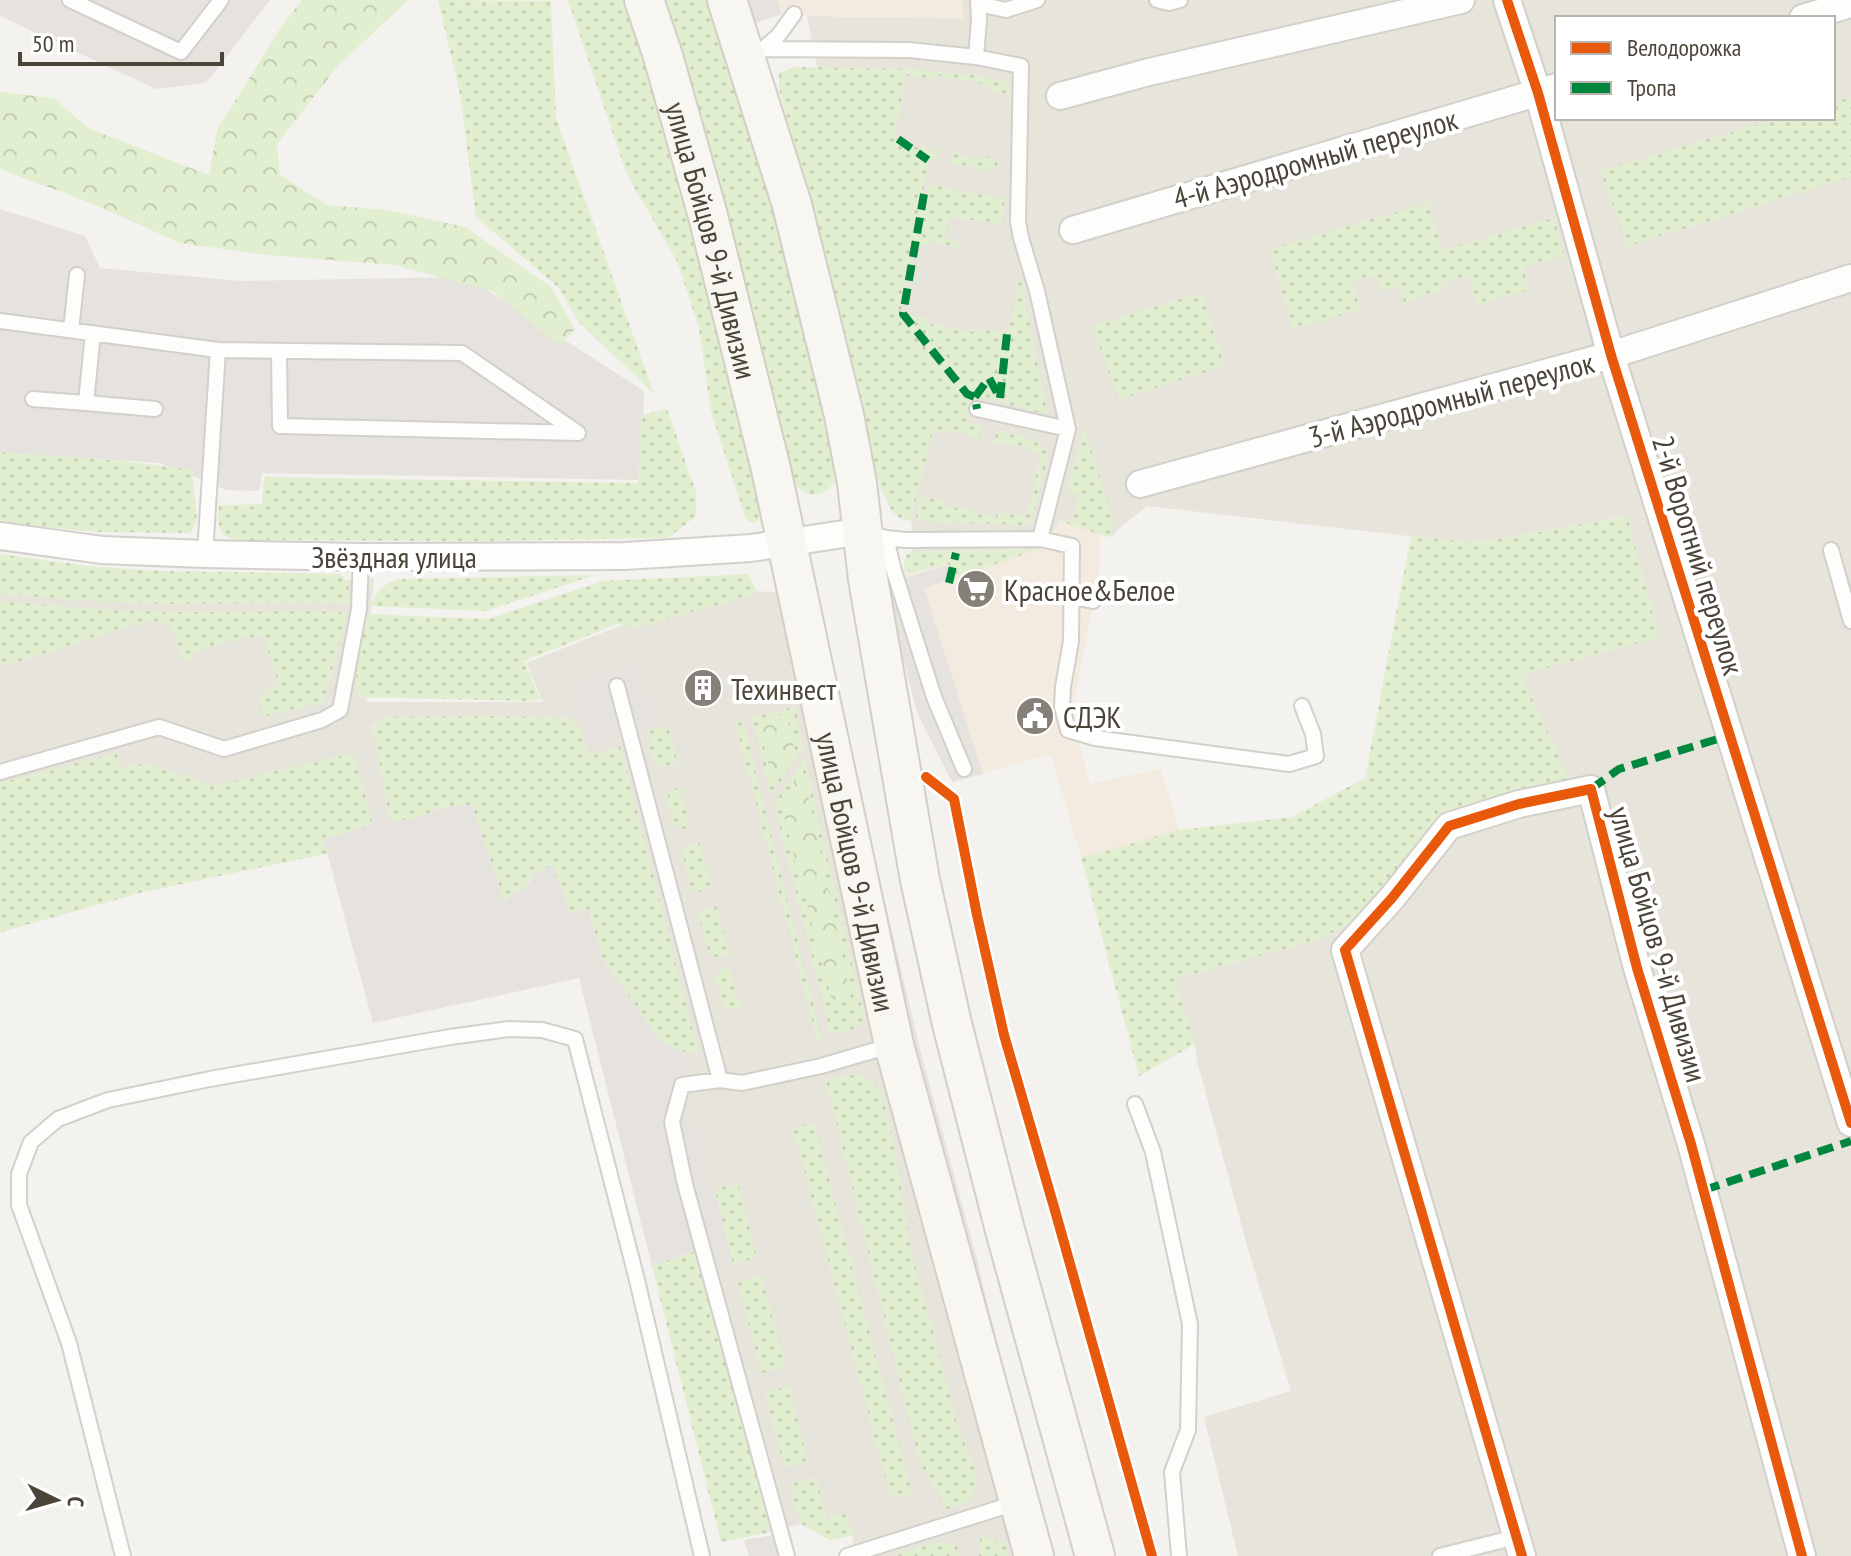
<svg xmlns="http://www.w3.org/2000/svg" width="1851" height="1556" viewBox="0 0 1851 1556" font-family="'PT Sans Narrow',sans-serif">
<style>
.residential{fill:#e7e4dc;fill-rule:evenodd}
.commercial{fill:#f3ebdf}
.industrial{fill:#e6e2de}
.grass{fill:url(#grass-dots);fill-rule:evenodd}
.forest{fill:url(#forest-crowns)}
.parking{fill:#e6e3df}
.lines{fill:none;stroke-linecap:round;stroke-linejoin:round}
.service-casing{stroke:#d2d0cb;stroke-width:18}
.minor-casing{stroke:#d2d0cb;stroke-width:30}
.secondary-casing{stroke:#d3cfc5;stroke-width:42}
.service{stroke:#fdfdfc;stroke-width:14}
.minor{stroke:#fdfdfc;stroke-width:26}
.secondary{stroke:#f7f6f1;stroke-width:38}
.quiet{stroke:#00873e;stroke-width:8;stroke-dasharray:16 8;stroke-linecap:butt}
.cycleway-casing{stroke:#fff;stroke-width:15}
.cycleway{stroke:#e8590c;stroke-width:10}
.labels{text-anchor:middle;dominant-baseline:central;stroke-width:8;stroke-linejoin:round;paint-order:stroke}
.street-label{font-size:30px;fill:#4b4439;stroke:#fff}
.poi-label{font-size:30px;fill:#4b4439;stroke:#fff;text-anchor:start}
</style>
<defs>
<pattern id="grass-dots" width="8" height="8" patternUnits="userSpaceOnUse" patternTransform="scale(2)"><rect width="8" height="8" fill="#e1eecf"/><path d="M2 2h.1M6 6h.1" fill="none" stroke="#c3cdb2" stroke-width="1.8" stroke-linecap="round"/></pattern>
<pattern id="forest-crowns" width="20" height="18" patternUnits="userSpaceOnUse" patternTransform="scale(2)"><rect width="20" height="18" fill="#e1eecf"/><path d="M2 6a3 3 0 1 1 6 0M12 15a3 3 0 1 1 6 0" fill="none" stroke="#c3cdb2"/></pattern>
</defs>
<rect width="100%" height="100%" fill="#f4f2ee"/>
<path class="residential" d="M961,0H1851V1556H1238L1204,1417L1291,1391L1248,1249L1197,1061L1195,1044L1173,979L1320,939L1354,921L1521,674L1659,637L1626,516L1485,542L1469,543L1147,506L1120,528L1112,537L1101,535L1060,522L1040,549L912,552L911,489L810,82L817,67L807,16L964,18ZM1557,18H1833V118H1557Z
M0,566L289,585L374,578L363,687L367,702H543L526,663L617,627L756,591L815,595L844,729L920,1049L977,1259L1023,1452L1052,1556H856L852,1535L830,1540L801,1524L766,1533L771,1520L706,1274L733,1263L715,1189L706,1170L692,1107L683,1052L698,1049L587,756L580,728L384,717L372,726L393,814L322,830L329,853L143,892L0,932Z"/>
<path class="commercial" d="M777,0H961L964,18L807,16L782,14Z
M1060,521L1101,535L1099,573L1072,713L1090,784L1161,769L1179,830L1081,858L1051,754L952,782L882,579L905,569L911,573L948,562L953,578L1040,549Z"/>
<path class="industrial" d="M0,0H270L206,83L156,89L0,16Z
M0,209L85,236L100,268L241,281L467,277L644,391L641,480L262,473L259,491L227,490L160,463L0,453Z
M472,805L505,902L514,891L529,882L533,874L553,865L570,912L588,909L603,959L661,1041L683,1052L692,1107L706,1170L715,1189L733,1264L706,1274L699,1250L652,1266L579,978L373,1023L321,830L393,814L418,818L439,808Z"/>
<path class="grass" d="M438,0L551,1L556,118L654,394L578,321L558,287L476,217L460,94Z
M568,0H630L675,145L763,506L759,519L753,524L746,519L711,412L699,328L677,261L627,175Z
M659,0H713L779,210L839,474C826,500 807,502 790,478Z
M794,67L907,69L971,75L1004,81L1009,88L1011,94L988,90L989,85L938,75L936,80L906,75L894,138L909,141V146L934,151L935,148L938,149L936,161L928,160L923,194H927L928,184L1005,199L1002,224L949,217L945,239L961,242L959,250L954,249V246L929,241L927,245L914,242L901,313L928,319L927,323L979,333L981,328L1008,334L1020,275L1047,412H1037L973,395L967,423L981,426L978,440L972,438V435L947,430L946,433L933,430L911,521C893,520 889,505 881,490L819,239L779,89V73Z
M1851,97V177L1628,246L1600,171L1780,118H1833V103Z
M953,150L957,151V155L982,159L983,156L998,159L996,172L951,163Z
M1428,203L1442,250L1554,218L1564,256L1523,268L1528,290L1477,305L1468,275L1440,283L1442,291L1404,302L1399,286L1381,291L1376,275L1352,282L1360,310L1293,329L1270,249Z
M1201,293L1224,366L1119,400L1092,326Z
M667,409L696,492V516L668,538L485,541L249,540C243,539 233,539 228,537C217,531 217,516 219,505L262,504L264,477L638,483L641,416Z
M1085,429L1113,521L1112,537L1101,535L1060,521L1061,519L1073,521L1079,495L1067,490Z
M997,430C1015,434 1040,437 1048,455L1033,517L1029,523L1024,525L915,521L920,496L944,502V505L996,517L998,511L1026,518L1041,454L1026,450V447L1003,442L1001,445L994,443Z
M0,452L122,461L192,470L197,521L190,533L99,532L0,523Z
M1627,516L1659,637L1521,675L1570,780L1545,792L1446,814L1354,921L1320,939L1174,979L1195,1044L1139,1076L1081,858L1179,830L1292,817L1365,778L1411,535L1469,543L1485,542Z
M1040,549L953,579L948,563L911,573L905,569L904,562L907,554L912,552Z
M0,554L88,566L160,571L341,574L348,584L350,602L169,604L72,600L0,593Z
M748,574L758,593L640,627L617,624L524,661L540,699L527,701L359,697C352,669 360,642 367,614L488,619L603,581Z
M595,575L485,611L369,606C380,589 383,582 404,579Z
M0,601C57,606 114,611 171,612C230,612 289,611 348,612L323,702L263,717L259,697L271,693L270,688L279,685L263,635L250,640L248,636L192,653L193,658L183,661L170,621L157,625L154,619L0,667Z
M795,706L803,748L771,795L752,718Z
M496,716L567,718L580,728L587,756L620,746L698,1050L683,1052L661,1041L603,959L588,909L570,912L553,865L533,874L521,892L514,891L505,903L472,805L439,808L418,818L390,821L373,726L384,717Z
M743,720L821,1037L817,1039L735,722Z
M667,725L678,762L660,767L650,750V731Z
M116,753L120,768L149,763L214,786L353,753L373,824L322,840L329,853L143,892L0,932V783Z
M805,759L864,1015C863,1032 844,1031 831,1034L774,804ZM802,768L851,996L832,1000L781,805Z
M680,787L691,827L682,829L674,825L667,798L672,790Z
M699,842L712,888L698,892L691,888L682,852L685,845Z
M716,906L729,953L715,957L709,953L699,917L702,910Z
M729,968L740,1007L731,1010L723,1006L716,979L721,970Z
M860,1074L872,1081L881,1091L894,1144L910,1246L958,1427L978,1478L970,1501L944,1510L940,1494L920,1463L826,1080Z
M814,1123L912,1493L891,1499L793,1127Z
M738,1183L757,1258L733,1264L715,1189Z
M699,1250L771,1521L766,1533L721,1542L652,1266Z
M761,1275L786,1366L762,1373L737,1282Z
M789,1386L808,1461L784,1467L765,1392Z
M816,1477L827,1518L847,1513L852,1535L830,1540L801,1524L790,1484Z
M980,1536L1005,1544L1008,1556H979Z
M945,1541L957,1546L959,1556H895L927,1544Z"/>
<path class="forest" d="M302,0H408L337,67L277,144L280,175L327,205L387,210L465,227L551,287L575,329L560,346L492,291L395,265L267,255L180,243L96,205L0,169V92L54,98L88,128L209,175L217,130L281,27Z
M786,713L795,752L773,780L758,723Z
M802,767L851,996L832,1000L781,805Z"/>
<path class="parking" d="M748,0H777L782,14L756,23Z
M947,565L951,579L924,588L983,774L952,782L918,715L883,585Z
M636,660L659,722L590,748L567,686Z
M778,1534L783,1556H749L744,1540Z"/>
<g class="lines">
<defs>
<path id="service" d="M70,0L181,52L221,0
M1157,0L1169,3L1180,0
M978,4L1006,10L1037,0
M763,49L778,36L794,14
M744,51L763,49L909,50L976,57L1021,66L1018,222L1021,238L1037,291L1068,429L1040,539
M976,57L979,20L978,0
M0,321L218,350
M71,330L77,275
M93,333L86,403L155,409
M33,399L86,403
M977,409L1068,429
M865,532L886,538L905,540L1040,539L1072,546L1071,641L1063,687L1062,707L1068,730L1095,738L1289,764L1316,756L1313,734L1302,706
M886,538L894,571L934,697L964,769
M1831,550L1851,621
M205,554L218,350L462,353L578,433L280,426L279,351
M1073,597L1093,601
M617,686L720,1080
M0,772L159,727L224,749L322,720L340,710L359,609L361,557
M1135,1104L1153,1152L1190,1324L1188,1430L1172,1472L1179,1556
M123,1556L69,1343L19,1205V1174L31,1142L58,1119L108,1100L210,1079L450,1037L509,1029L542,1030L575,1039L636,1276L702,1556
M787,1556L685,1184L672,1122L682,1085L720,1080L742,1083L821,1066L893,1045
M847,1556L1019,1502
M1440,1556L1516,1537"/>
<path id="minor" d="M1507,0L1538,93L1611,355L1851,1123
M1803,18L1851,4
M1060,96L1149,72L1461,0
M1073,230L1557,87
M1140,484L1611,355L1851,278
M0,536L102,550L205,554L361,557L625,556L751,548L863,531
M1522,1556L1345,950L1392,898L1449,826L1519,804L1591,789L1637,968L1691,1144L1802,1556"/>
<g id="secondary">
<path id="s1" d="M644,0L663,56L708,216L771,469L894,1045L1034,1556"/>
<path d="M727,0L792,205L844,415L857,483L868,579L920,880L952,1024L1005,1230L1095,1556"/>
</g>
</defs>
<use href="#service" class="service-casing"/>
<use href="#minor" class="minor-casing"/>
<use href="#secondary" class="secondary-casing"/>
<use href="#service" class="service"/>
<use href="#minor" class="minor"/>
<use href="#secondary" class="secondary"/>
<path class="quiet" d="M898,139L928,160
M924,194L903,314L967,394L975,397L977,409
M975,397L989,378L1000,398
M1000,398L1007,334
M949,583L956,553
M1591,789L1619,769L1731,735
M1704,1190L1851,1141"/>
<defs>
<path id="cycleway" d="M1507,0L1538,93L1611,355L1851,1123
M926,777L954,799L977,915L1004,1035L1054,1207L1152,1556
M1522,1556L1345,950L1392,898L1449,826L1519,804L1591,789L1637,968L1691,1144L1802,1556"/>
</defs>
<use href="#cycleway" class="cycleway-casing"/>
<use href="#cycleway" class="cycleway"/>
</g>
<defs>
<symbol id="supermarket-disc" viewBox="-11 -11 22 22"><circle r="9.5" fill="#868178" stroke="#fff"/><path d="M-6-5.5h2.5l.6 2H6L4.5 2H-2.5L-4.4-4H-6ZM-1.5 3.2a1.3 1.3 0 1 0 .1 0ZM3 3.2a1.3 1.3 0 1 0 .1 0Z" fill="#fff"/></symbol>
<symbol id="building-disc" viewBox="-11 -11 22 22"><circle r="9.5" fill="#868178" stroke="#fff"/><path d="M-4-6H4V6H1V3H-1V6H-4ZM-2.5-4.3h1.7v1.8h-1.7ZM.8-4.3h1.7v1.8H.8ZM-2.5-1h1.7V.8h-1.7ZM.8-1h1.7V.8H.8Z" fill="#fff"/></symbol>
<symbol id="civic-disc" viewBox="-11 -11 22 22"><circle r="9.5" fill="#868178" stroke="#fff"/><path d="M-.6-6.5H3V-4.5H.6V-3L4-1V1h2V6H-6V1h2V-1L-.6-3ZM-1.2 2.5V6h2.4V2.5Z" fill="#fff"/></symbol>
</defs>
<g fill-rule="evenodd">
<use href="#supermarket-disc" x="954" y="567" width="44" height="44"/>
<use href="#building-disc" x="681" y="666" width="44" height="44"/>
<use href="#civic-disc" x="1013" y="694" width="44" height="44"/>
</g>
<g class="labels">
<g class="street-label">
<text transform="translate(1315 158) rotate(-16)">4-й Аэродромный переулок</text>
<text stroke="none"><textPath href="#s1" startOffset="250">улица Бойцов 9-й Дивизии</textPath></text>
<text transform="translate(1451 399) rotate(-15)">3-й Аэродромный переулок</text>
<text transform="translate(1699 555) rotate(73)">2-й Воротний переулок</text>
<text x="394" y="556">Звёздная улица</text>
<text stroke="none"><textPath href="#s1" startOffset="898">улица Бойцов 9-й Дивизии</textPath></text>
<text transform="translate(1659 944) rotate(74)">улица Бойцов 9-й Дивизии</text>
</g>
<g class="poi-label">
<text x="1004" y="589">Красное&amp;Белое</text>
<text x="731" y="688">Техинвест</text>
<text x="1063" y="716">СДЭК</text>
</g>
</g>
<rect x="1555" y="16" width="280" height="104" fill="#ffffff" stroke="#b7b4b0" stroke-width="2"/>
<rect x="1571" y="42" width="40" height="12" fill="#e8590c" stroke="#b7b4b0" stroke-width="2"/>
<text x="1627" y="56" font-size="24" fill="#4b4439">Велодорожка</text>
<rect x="1571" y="82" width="40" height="12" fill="#00873e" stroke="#b7b4b0" stroke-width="2"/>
<text x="1627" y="96" font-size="24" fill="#4b4439">Тропа</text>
<g transform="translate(56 1500) rotate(95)" stroke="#ffffff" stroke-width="6" paint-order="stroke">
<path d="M0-6L14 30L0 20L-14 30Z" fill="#4b4439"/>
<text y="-12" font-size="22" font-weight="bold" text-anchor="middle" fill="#4b4439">С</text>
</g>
<path d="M20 52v12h202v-12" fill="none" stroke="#4b4439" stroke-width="4"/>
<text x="32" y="52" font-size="24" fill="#4b4439" stroke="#ffffff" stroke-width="6" paint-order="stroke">50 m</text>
</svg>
